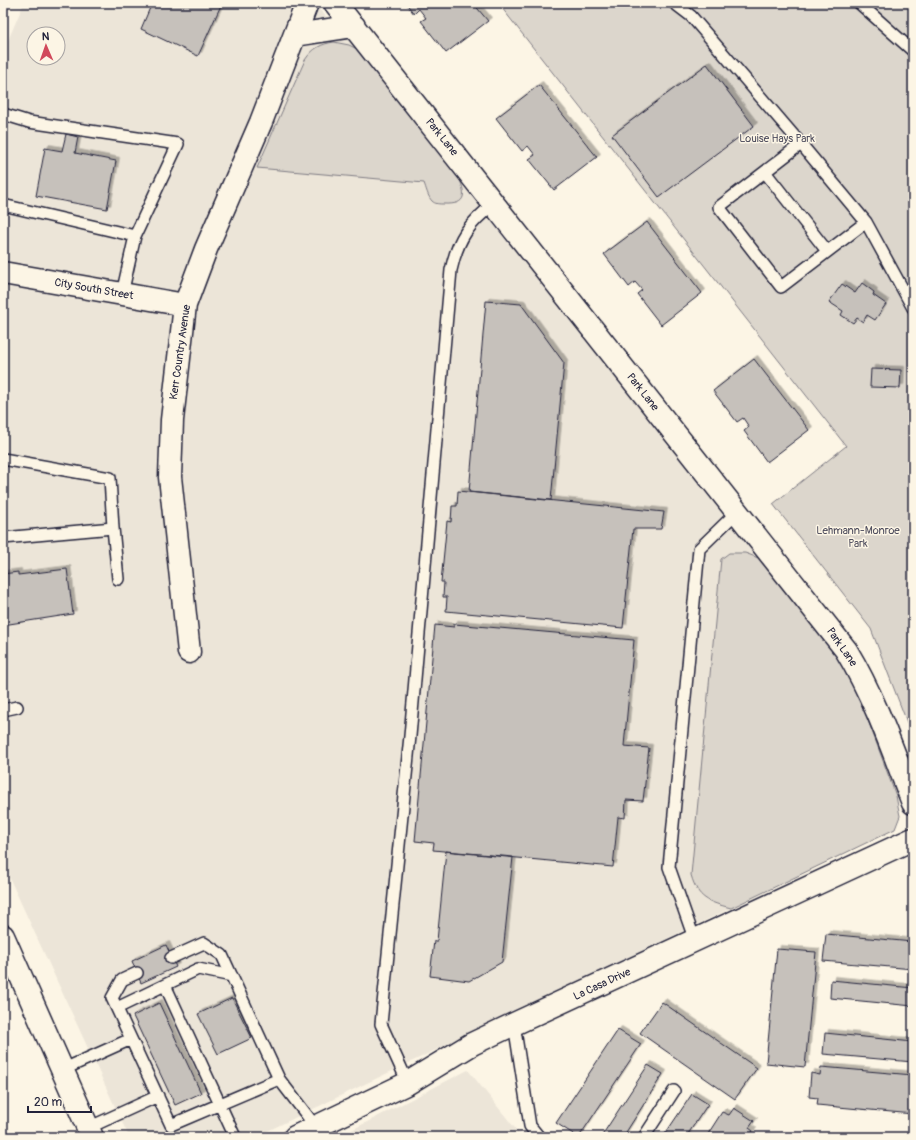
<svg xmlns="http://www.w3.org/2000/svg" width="916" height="1140" viewBox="0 0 916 1140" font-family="Pangolin,sans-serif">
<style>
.built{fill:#ece5d8;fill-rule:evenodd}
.green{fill:#dcd6cc;stroke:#7f7c84}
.building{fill:#c6c1bb;stroke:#22223b;filter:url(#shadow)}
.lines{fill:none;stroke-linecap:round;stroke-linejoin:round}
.lane-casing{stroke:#22223b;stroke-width:14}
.street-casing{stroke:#22223b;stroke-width:25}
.primary-casing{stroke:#22223b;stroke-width:25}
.lane{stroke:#fcf5e5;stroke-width:11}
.street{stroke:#fcf5e5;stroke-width:22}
.primary{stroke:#fcf5e5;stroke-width:22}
.labels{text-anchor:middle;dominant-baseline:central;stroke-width:3;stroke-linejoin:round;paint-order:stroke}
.street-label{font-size:11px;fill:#22223b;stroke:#fcf5e5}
.park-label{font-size:11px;fill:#504f5f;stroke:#fcf5e5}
</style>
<defs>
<filter id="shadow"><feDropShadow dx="3.5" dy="-3.5" stdDeviation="0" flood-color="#0004"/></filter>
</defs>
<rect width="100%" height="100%" fill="#fcf5e5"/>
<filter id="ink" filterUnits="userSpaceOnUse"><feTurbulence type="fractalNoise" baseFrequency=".025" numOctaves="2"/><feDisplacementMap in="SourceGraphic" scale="8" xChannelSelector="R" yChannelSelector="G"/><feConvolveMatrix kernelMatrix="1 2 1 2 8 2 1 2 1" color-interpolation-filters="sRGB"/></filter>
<g filter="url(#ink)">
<path class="built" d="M24,3H313L359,50L761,559L896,796L900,816L895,829L255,1137H129L3,864V52ZM34,34H58V58H34Z
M468,1070L522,1137H338Z"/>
<path class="green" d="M498,3H913V738L871,629L773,504L846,446Z
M334,42L349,45L359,50L458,175C466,194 468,205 444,204C439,204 435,204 432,201C428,197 426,188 424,183L257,168L305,60C313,48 321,44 334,42Z
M729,553H745L761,559L841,660L858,693L896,796L900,816L895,829L731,908C708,902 698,899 691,875L721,559Z"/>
<path class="building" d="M152,3H222L198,56L141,29Z
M406,3H473L488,21L446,53L421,21L426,18L419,9L414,14Z
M707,64L754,126L659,197L612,135Z
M539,85L597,157L554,190L529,159L535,155L528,146L522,151L496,118Z
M66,134L78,137L75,153L116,161L107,209L36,196L45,148L62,151Z
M647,222L702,293L661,325L637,294L642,290L635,282L629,287L604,254Z
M862,283L874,292L873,295L886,304L875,320L867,315L863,322L857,318L853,323L841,315L843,311L829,302L842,284L855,293Z
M486,301L521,304L564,363L551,500L469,492Z
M754,359L809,430L767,462L744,431L749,427L743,418L737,422L713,391Z
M871,369L901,370L900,388L870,387Z
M458,491L664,512L661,529H633L623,628L446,611L447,597H443L444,582H441L447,521L451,522L452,506H457Z
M67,569L73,614L3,625V574L18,572V575Z
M454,624L634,640L624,746L649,748L643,801L626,800L625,818L618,817L613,867L433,850L434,843L415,841L435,625L454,627Z
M446,851L513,857L502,962L469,981L430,976L434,941H437Z
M826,934L913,942V969L823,961Z
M166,945L176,967L141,983L132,961Z
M777,949L816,952L805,1067L766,1063Z
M831,980L913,988V1006L830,998Z
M232,998L252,1038L218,1054L198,1014Z
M662,1002L757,1068L735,1099L640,1033Z
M159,1003L201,1093L175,1105L133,1016Z
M618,1030L641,1044L579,1137H578L556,1123Z
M825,1033L913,1042V1062L823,1054Z
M648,1065L663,1074L623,1137H601Z
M821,1067L913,1075V1114L817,1105L818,1098L809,1097L811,1073L820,1075Z
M692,1094L708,1104L686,1137H663Z
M734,1108L754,1121L749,1128L753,1131L749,1137H706L722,1112L729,1115Z"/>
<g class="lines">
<defs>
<path id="lane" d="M674,3L691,16L801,144L866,222L913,308
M859,3L913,51
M3,114L29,122L178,144L135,236L3,205
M801,144L719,207L781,287L866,222
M765,172L827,251
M122,294L135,236
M3,459L110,478L113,528L3,538
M113,528L118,579
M3,710L17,707
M695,941L669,867L699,549L737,512
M171,958L204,943L222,955L279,1079L316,1127L322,1137
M137,973L122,980L112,998L171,1125L279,1079
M165,985L235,1137
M117,1008L198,969L232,976
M514,1024L530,1126L539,1137
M62,1070L131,1039
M408,1083L381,1024L410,736L451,270C458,238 469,223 495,203
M88,1128L158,1096
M644,1137L674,1091"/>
<path id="street" d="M335,3L846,650C875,698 893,751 913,803
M295,35L354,26
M3,273L185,305
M189,652L170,477L172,420L185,305L206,249L261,122L307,3
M295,1137L408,1083L472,1044L514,1024L913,839"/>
<path id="primary" d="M3,936L92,1137"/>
</defs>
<use href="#lane" class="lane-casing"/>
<use href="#street" class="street-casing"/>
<use href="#primary" class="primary-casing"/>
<use href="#lane" class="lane"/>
<use href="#street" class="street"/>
<use href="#primary" class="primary"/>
</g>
</g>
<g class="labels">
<g class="street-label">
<text transform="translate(442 137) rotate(51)">Park Lane</text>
<text transform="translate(94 289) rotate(10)">City South Street</text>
<text transform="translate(180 352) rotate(-82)">Kerr Country Avenue</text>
<text transform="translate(643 392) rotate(52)">Park Lane</text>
<text transform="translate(842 647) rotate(55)">Park Lane</text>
<text transform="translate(602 984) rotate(-25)">La Casa Drive</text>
</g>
<g class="park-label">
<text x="777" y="138">Louise Hays Park</text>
<text x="858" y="530">Lehmann-Monroe<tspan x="858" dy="13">Park</tspan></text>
</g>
</g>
<rect width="916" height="1140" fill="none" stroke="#fcf5e5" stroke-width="16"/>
<rect x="8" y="8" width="900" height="1124" fill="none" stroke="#22223b" stroke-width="1.5" filter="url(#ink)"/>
<g transform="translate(46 46) rotate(358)"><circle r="19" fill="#fcf5e5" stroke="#a5a1a1"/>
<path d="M0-3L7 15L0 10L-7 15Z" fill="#d1495b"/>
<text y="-6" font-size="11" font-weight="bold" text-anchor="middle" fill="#22223b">N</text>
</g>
<path d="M28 1106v6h63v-6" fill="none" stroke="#22223b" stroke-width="2"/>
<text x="34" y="1106" font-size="12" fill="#22223b" stroke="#fcf5e5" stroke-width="3" paint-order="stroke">20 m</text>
</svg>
